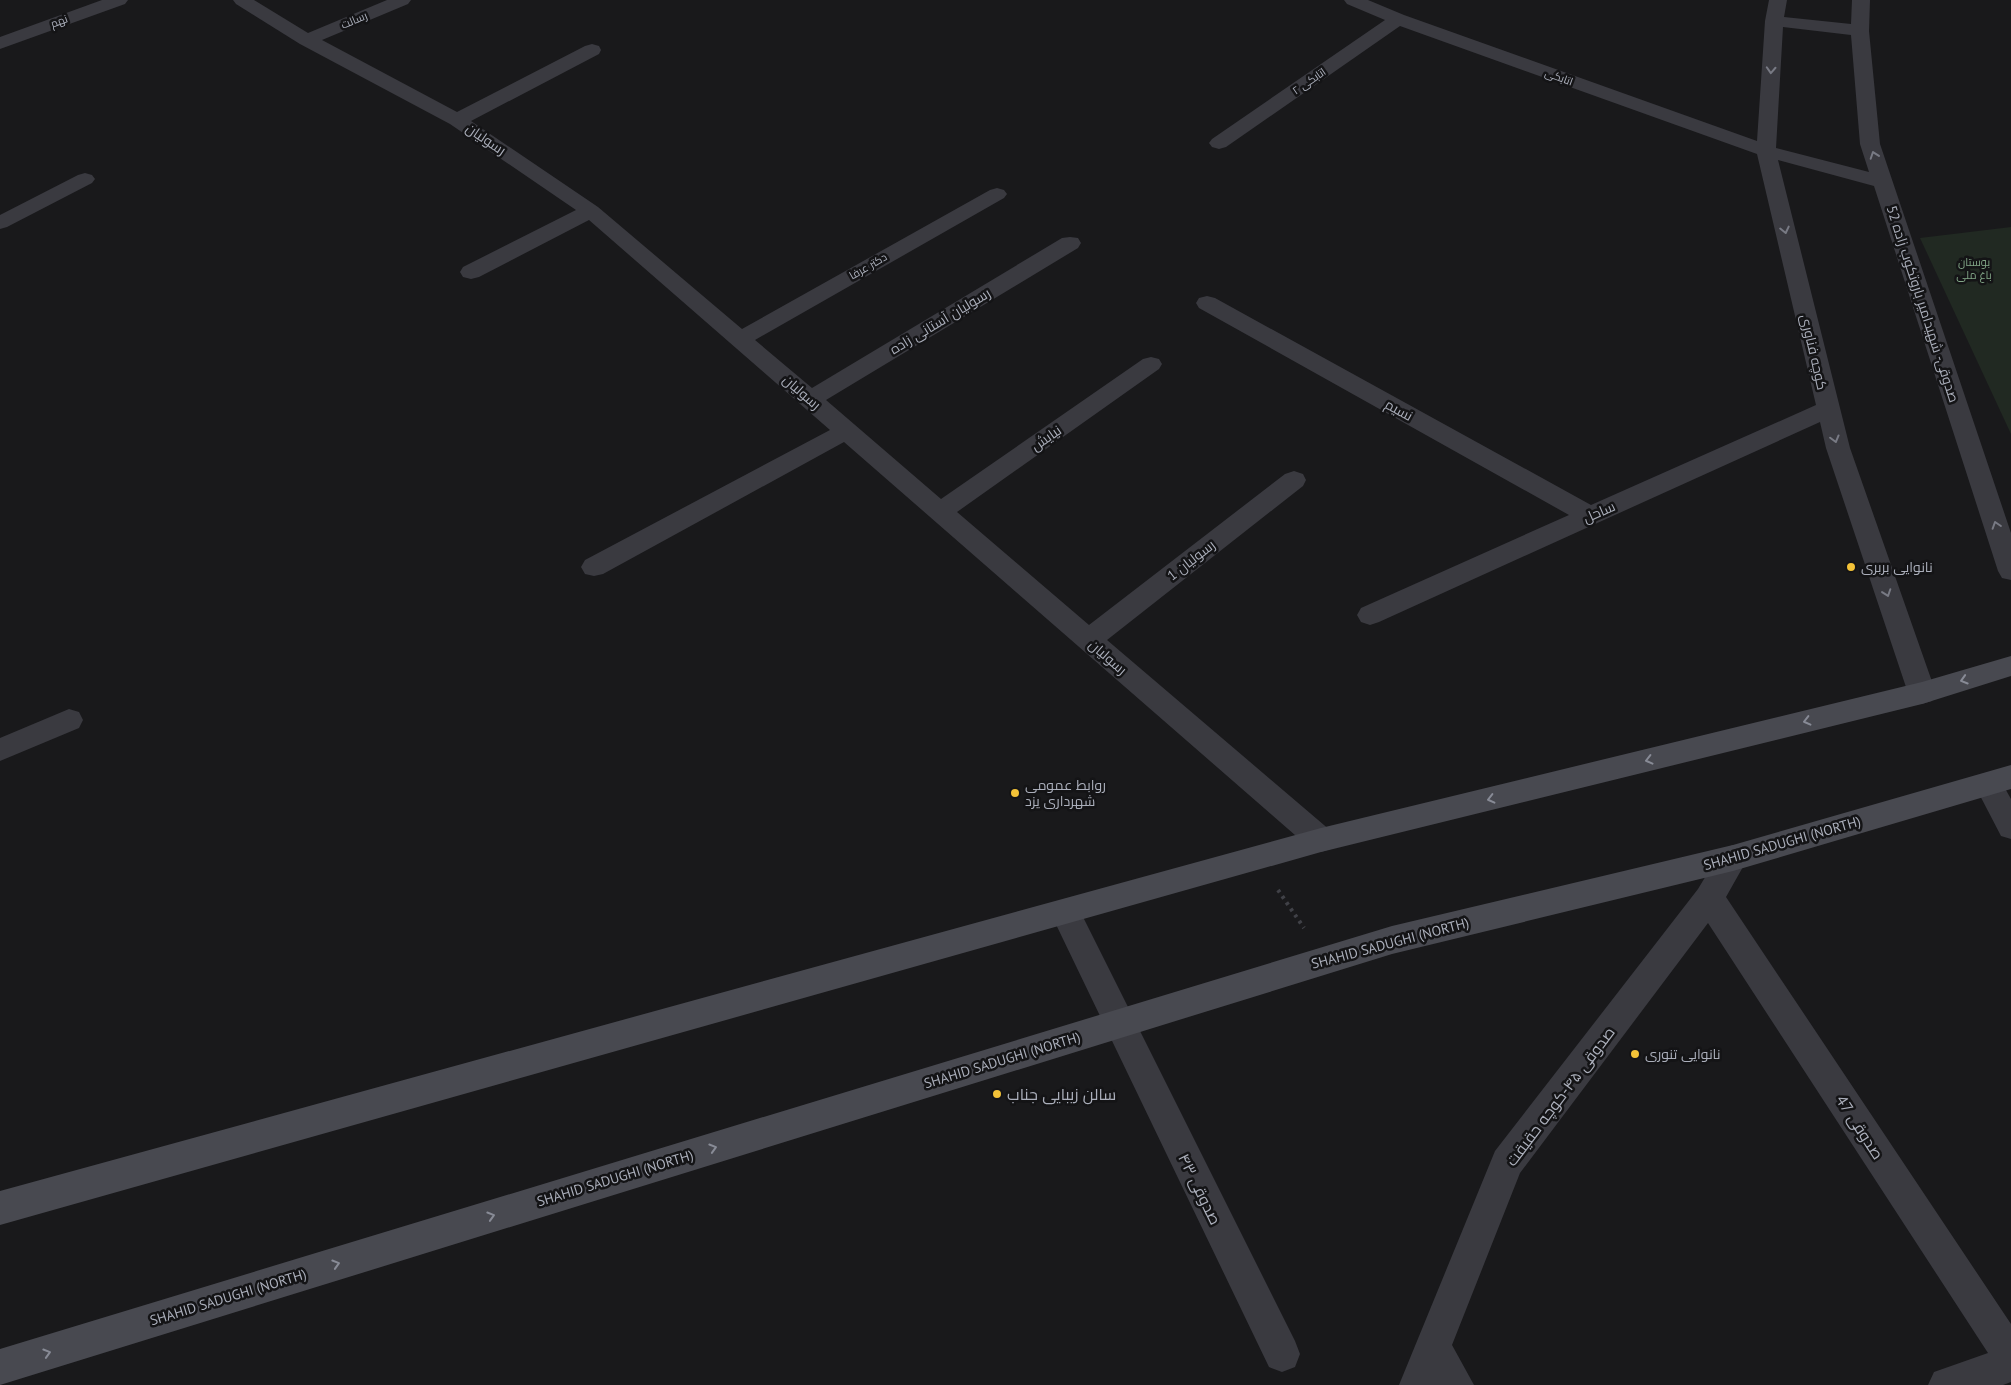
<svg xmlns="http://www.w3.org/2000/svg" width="2011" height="1385" viewBox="0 0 2011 1385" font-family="'PT Sans',Cairo,sans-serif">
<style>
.green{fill:#212922}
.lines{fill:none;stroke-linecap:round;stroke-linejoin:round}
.path{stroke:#404147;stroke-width:4;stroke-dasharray:3 4.5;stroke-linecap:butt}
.minor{fill:#3a3a40;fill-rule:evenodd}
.secondary{fill:#484950;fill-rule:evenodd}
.oneway{stroke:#787a84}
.oneway2{stroke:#888b96}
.poi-dot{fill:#f3c238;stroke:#141416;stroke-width:2}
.labels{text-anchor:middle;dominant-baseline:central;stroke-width:5;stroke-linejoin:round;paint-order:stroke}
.far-street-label{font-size:11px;fill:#abafbb;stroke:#141416}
.far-park-label{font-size:11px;fill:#82a687;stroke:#141416}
.street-label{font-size:14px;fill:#abafbb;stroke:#141416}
.poi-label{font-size:14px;fill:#abafbb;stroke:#141416;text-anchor:start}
.near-poi-label{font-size:16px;fill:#abafbb;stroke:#141416;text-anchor:start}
.near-street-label{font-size:16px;fill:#abafbb;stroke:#141416}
</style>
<rect width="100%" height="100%" fill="#19191b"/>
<path class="green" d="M2011,227V434L1920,238Z"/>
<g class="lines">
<path class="path" d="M1278,890L1304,928"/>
<path class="minor" d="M102,0H128L125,4L0,49V37Z
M233,0H254L308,33L387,0H411L408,4L322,40L457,112L585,46L592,44L599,46L601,50L599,54L471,121L598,207L742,329L990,190L997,188L1004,190L1007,194L1004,198L755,340L812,388L1062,238L1070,237L1078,238L1081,243L1078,248L826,400L941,499L1143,359L1151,357L1159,359L1162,364L1159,369L957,512L1089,625L1285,474L1294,471L1303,474L1306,480L1303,486L1107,640L1331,831L1336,840L1331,849L1321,852L1311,849L844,442L603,574L594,576L585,574L581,567L585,560L830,430L589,220L479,277L471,279L463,277L460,272L463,267L576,210L450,124L300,44L236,4Z
M1344,0H1368L1404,15L1757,141L1765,21L1769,0H1787L1784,17L1851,24L1852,0H1870L1869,31L1880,144L2011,533V580L2002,578L1998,571L1874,186L1778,160L1850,448L1936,693L1932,701L1922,704L1912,701L1908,693L1826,448L1820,422L1379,622L1370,625L1361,622L1357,615L1361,608L1569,515L1199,308L1196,303L1199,298L1207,296L1215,298L1591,505L1816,405L1757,154L1400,26L1226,147L1219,149L1212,147L1209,143L1212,139L1385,20L1347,4ZM1783,27L1851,35L1860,144L1869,172L1776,148Z
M85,173L92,175L95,179L92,183L7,227L0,229V215L78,175Z
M69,709L79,712L83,720L79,728L0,761V738Z
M1988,772L1998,776L2011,799V839L2001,836L1974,784L1978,776Z
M1733,845L1744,849L1748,858L1726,897L2011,1324V1382L2003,1385H1928L1934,1372L1988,1353L1708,923L1520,1173L1452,1345L1474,1385H1399L1495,1151L1698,889L1722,849Z
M1065,899L1076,903L1295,1341L1300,1354L1295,1367L1282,1372L1269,1367L1050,912L1054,903Z"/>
<path class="secondary" d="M2011,656V676L1922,704L1321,852L0,1225V1191L1321,828L1922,682Z
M2011,765V789L1733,871L1392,954L0,1385V1349L1392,926L1733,845Z"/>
</g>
<defs><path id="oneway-chevron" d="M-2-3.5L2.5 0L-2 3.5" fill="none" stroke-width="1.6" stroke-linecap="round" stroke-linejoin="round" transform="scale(1.25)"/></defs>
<g class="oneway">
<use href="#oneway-chevron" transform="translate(1771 70) rotate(93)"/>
<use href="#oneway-chevron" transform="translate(1874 155) rotate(-109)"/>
<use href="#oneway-chevron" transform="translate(1785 230) rotate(77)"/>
<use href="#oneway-chevron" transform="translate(1835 439) rotate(75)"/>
<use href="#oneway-chevron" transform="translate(1996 525) rotate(-108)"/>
<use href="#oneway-chevron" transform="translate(1887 593) rotate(71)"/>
</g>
<g class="oneway2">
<use href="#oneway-chevron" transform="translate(1964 680) rotate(163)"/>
<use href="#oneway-chevron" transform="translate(1807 721) rotate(166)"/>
<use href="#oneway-chevron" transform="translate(1649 760) rotate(166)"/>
<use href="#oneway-chevron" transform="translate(1491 799) rotate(166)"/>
<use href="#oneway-chevron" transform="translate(713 1148) rotate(-17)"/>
<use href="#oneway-chevron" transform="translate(491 1216) rotate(-17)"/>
<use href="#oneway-chevron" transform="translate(336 1264) rotate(-17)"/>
<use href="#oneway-chevron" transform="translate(47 1353) rotate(-17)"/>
</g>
<g class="poi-dot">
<circle cx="1851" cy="567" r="5"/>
<circle cx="1015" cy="793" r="5"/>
<circle cx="1635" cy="1054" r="5"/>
<circle cx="997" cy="1094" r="5"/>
</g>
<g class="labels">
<g class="far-street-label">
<text transform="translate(354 20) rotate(-23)">رسالت</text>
<text transform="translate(59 21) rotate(-20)">نهم</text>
<text transform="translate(1559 77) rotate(20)">اتابکی</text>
<text transform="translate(1309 81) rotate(-35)">اتابکی ۲</text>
<text transform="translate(868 266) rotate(-30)">دکتر عرفا</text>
</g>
<g class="far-park-label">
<text x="1974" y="262">بوستان<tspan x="1974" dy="13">باغ ملی</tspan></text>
</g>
<g class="street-label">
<text transform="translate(486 139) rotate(34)">رسولیان</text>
<text transform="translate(1923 304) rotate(72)">52 صدوقی- شهیدامیر باروتکوب زاده</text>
<text transform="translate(940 321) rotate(-31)">رسولیان آستانی زاده</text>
<text transform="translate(1814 352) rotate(77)">کوچه فناوری</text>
<text transform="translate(802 392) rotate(41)">رسولیان</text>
<text transform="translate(1399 410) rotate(29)">نسیم</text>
<text transform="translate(1046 438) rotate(-35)">نیایش</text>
<text transform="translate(1599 512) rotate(-24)">ساحل</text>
<text transform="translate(1191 560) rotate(-38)">رسولیان 1</text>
<text transform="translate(1108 657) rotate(41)">رسولیان</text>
<text transform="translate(1782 843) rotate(-16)">SHAHID SADUGHI (NORTH)</text>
<text transform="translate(1390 943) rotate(-15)">SHAHID SADUGHI (NORTH)</text>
<text transform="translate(1002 1060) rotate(-17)">SHAHID SADUGHI (NORTH)</text>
<text transform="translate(615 1178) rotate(-17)">SHAHID SADUGHI (NORTH)</text>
<text transform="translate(228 1297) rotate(-17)">SHAHID SADUGHI (NORTH)</text>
</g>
<g class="poi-label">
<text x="1861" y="567">نانوایی بربری</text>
<text x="1025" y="785">روابط عمومی<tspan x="1025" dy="16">شهرداری یزد</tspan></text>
<text x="1645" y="1054">نانوایی تنوری</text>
</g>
<g class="near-poi-label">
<text x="1007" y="1094">سالن زیبایی جناب</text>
</g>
<g class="near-street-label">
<text transform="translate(1560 1096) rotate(-53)">صدوقی ۴۵-کوچه حقیقت</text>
<text transform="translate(1860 1127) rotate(57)">صدوقی 47</text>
<text transform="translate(1200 1189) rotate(64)">صدوقی ۴۳</text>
</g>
</g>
</svg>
